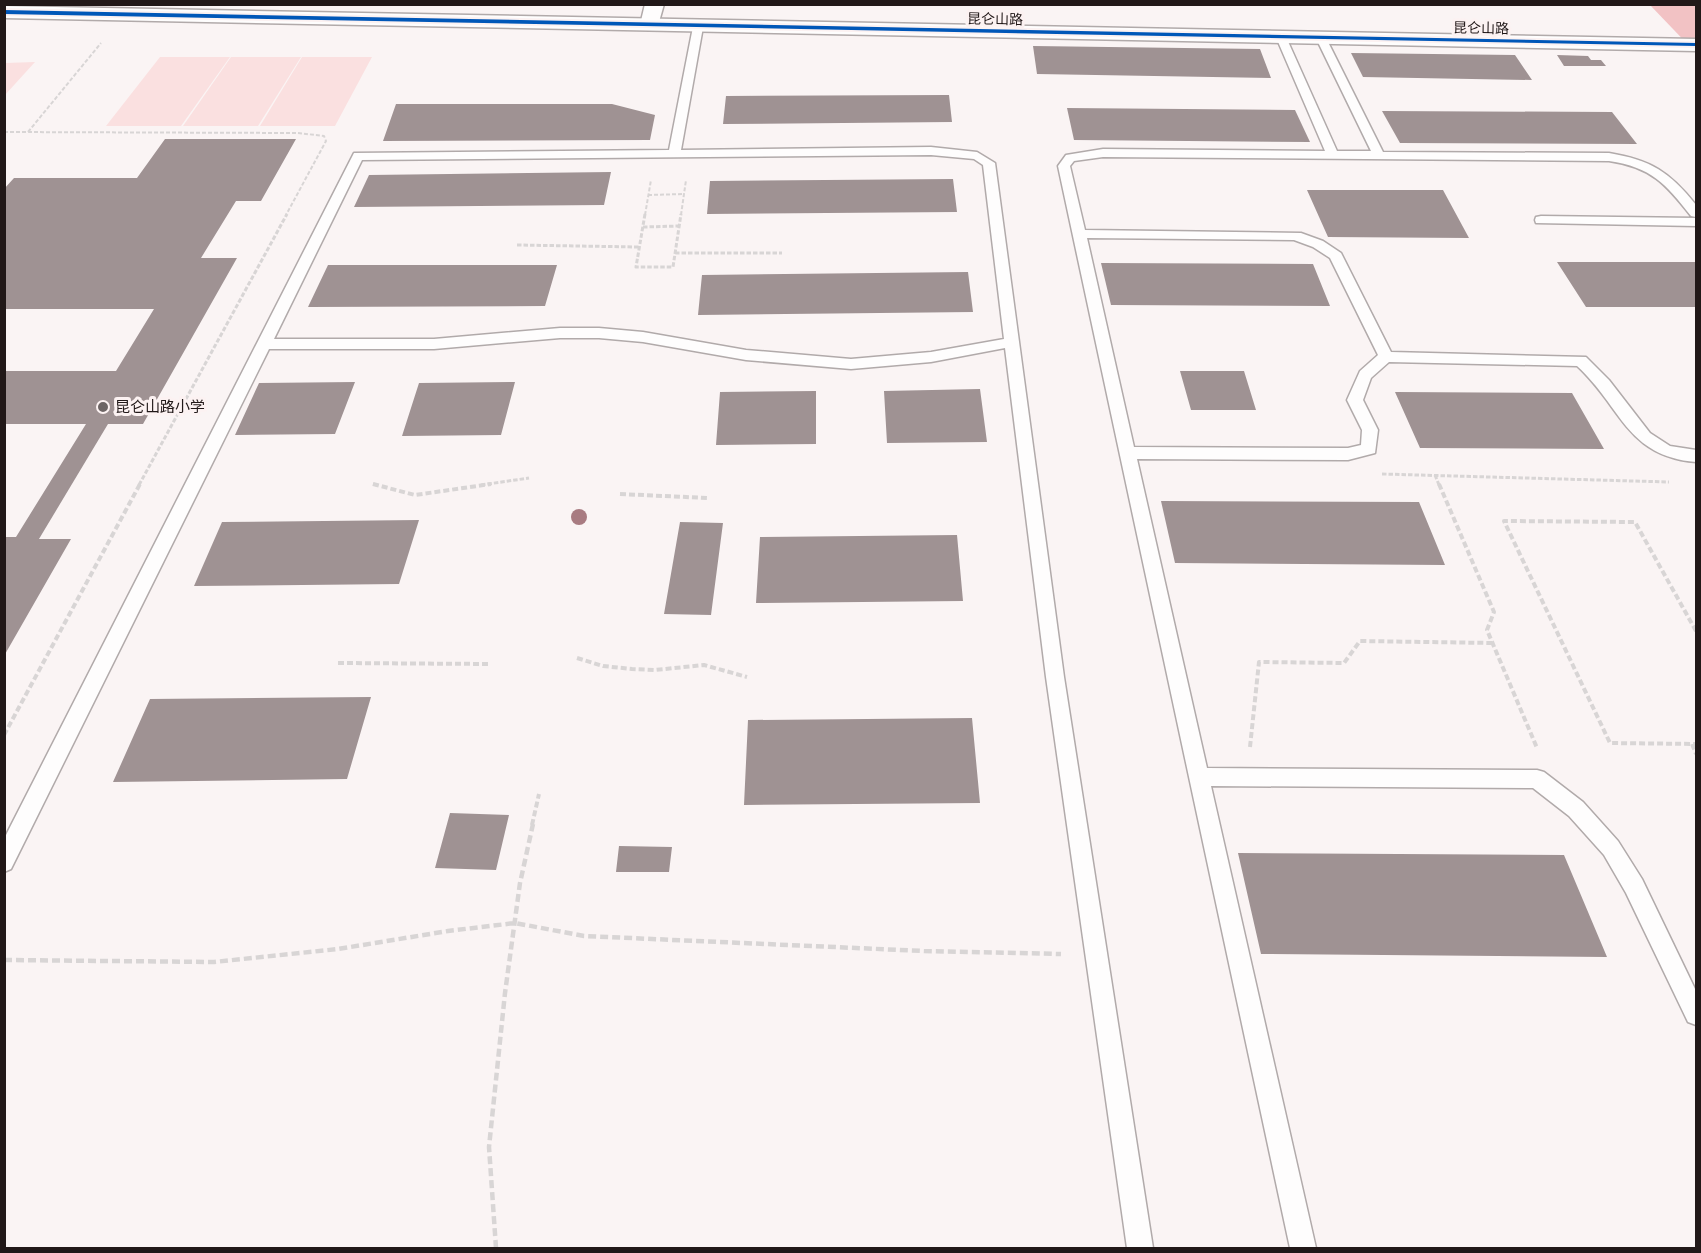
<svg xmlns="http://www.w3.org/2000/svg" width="1701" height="1253" viewBox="0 0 1701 1253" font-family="'DM Sans','Noto Sans SC',sans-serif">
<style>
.green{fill:#fae0e0}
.water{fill:#f2c2c4}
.building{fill:#9f9293}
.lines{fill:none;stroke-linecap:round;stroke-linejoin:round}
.service-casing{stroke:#b1aaaa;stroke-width:3}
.minor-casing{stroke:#b1aaaa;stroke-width:3}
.tertiary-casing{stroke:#b1aaaa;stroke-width:3}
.path-far3{stroke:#d8d5d5;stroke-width:2;stroke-dasharray:4 2;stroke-linecap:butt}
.path-far2{stroke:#d8d5d5;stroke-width:3;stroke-dasharray:4.5 2;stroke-linecap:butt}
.path-far1{stroke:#d8d5d5;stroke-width:4;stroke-dasharray:6 3;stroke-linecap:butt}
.path{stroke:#d8d5d5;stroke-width:4.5;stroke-dasharray:8 4;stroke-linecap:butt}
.service{fill:#fefdfd;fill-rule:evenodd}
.minor{fill:#fefdfd;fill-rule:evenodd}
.tertiary{fill:#fefdfd;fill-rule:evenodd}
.cycleway-casing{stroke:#fcf2f2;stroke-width:4}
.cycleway{fill:#0057b8;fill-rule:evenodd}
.tree{fill:#a87b81}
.poi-dot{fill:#6d6565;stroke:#fcf2f2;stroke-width:2}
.labels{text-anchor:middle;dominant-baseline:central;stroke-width:6;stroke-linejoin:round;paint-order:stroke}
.far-street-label{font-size:14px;fill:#211818;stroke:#fcf2f2}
.poi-label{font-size:15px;fill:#211818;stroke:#fcf2f2;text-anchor:start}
</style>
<rect width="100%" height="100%" fill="#faf4f4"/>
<path class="green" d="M160,57H230L181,126H106Z
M231,57H301L258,126H183Z
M302,57H372L335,126H260Z
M35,62L5,95V63Z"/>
<path class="water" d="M1650,5H1696V53Z"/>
<path class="building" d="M1033,46L1260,49L1271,78L1037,74Z
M1351,53L1515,55L1532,80L1363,77Z
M1557,55L1588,56L1591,60H1601L1606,66H1564Z
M949,95L952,122L723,124L726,96Z
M396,104H612L655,115L650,140L383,141Z
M1067,108L1295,110L1310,142L1074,140Z
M1382,111L1612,112L1637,144L1400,143Z
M165,139H296L261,201H236L201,258H237L143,424H108L39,539H71L4,656V537H16L86,424H4V371H116L154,309H4V189L14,178H137Z
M611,172L604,205L354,207L369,175Z
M953,179L957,212L707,214L710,181Z
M1307,190H1443L1469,238L1328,237Z
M1557,262H1696V307H1586Z
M1101,263L1313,264L1330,306L1111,305Z
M328,265H557L545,306L308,307Z
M968,272L973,312L698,315L702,275Z
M1180,371H1244L1256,410H1191Z
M355,382L335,434L235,435L259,383Z
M515,382L501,435L402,436L419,383Z
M980,389L987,442L887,443L884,391Z
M816,391V444L716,445L720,392Z
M1395,392L1572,393L1604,449L1420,448Z
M1161,501L1419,502L1445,565L1175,563Z
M419,520L399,584L194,586L222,522Z
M680,522L723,523L711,615L664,614Z
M957,535L963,601L756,603L760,537Z
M371,697L347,779L113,782L150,699Z
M972,718L980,803L744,805L748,720Z
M450,813L509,815L496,870L435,868Z
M619,846L672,847L669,872H616Z
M1238,853L1564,855L1607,957L1261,954Z"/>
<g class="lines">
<defs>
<path id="service" d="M698,24L703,27L681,150L931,147L977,152L995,163L1064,677L1153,1248H1127L1046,677L1005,348L931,362L851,369L746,360L643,342L599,338H560L434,349H269L11,869L4,872V839L354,153L669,150L693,27ZM931,155L974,159L983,165L1004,339L931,352L851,359L746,350L643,332L599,328H560L434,339H274L362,160Z
M1281,34L1286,37L1337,151H1371L1316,38L1321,35L1326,38L1383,152L1609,153C1651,160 1670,172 1696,205V217L1691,216C1666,184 1651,167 1609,161L1103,157L1074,161L1070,166L1085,230L1301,233L1323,241L1341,253L1391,352L1586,357L1609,380L1650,433L1670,446L1696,450V462C1626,456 1622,407 1577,366L1389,362L1371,378L1363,400L1378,430L1375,453L1348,460L1137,459L1207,768L1537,770L1544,772L1583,802L1618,841L1642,879L1696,991V1025L1688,1022L1626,893L1604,855L1569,816L1533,788L1211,786L1316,1248H1290L1058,166L1066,155L1103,149L1325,151L1276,37ZM1087,238L1294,240L1313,247L1330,258L1378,355L1360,371L1347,400L1362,430L1361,445L1348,448L1134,447Z
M1541,216L1696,218V226L1536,223L1535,220L1536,217Z"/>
<path id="minor" d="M645,4H664L657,29H643L640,25Z"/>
<path id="tertiary" d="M4,6L1696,39V51L4,18Z"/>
</defs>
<use href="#service" class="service-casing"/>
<use href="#minor" class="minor-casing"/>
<use href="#tertiary" class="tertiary-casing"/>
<path class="path-far3" d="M4,132L298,133L324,136L326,141L286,215
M28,132L101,43
M648,195L684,194
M645,215L651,180
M681,215L686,180"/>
<path class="path-far2" d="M645,214L636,267H673L681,214
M643,227L680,226
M517,245L639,247
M675,253H782
M1382,474L1669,482
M1435,475L1439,485
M373,484L377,485
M139,485L287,214
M481,485L529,478"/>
<path class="path-far1" d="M373,484L415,495L491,484
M1439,484L1494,612L1487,630L1537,748
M620,494L708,498
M1696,631L1635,522L1504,521L1610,743L1696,744
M577,658L603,666L632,669L655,670L704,665L747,677
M338,663L491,664
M4,735L140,484
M1692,744L1696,754
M1250,747L1259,662L1344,663L1360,641L1492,643
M532,825L539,794"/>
<path class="path" d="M4,960L214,962L338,949L448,931L515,923L584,936L924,951L1061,954
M496,1248L489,1147L505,993L520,883L533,824"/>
<use href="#service" class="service"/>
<use href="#minor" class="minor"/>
<use href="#tertiary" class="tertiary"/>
<defs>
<path id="cycleway" d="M4,10L1696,43V46L4,14Z"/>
</defs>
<use href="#cycleway" class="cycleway-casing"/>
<use href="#cycleway" class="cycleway"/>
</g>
<circle class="tree" cx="579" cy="517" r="8"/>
<circle class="poi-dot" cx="103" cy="407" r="6"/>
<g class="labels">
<g class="far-street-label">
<text transform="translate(995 19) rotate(1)">昆仑山路</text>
<text transform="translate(1481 28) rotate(1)">昆仑山路</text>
</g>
<g class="poi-label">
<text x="115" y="407">昆仑山路小学</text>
</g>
</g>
<rect width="1701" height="1253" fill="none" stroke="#211818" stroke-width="12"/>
</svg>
